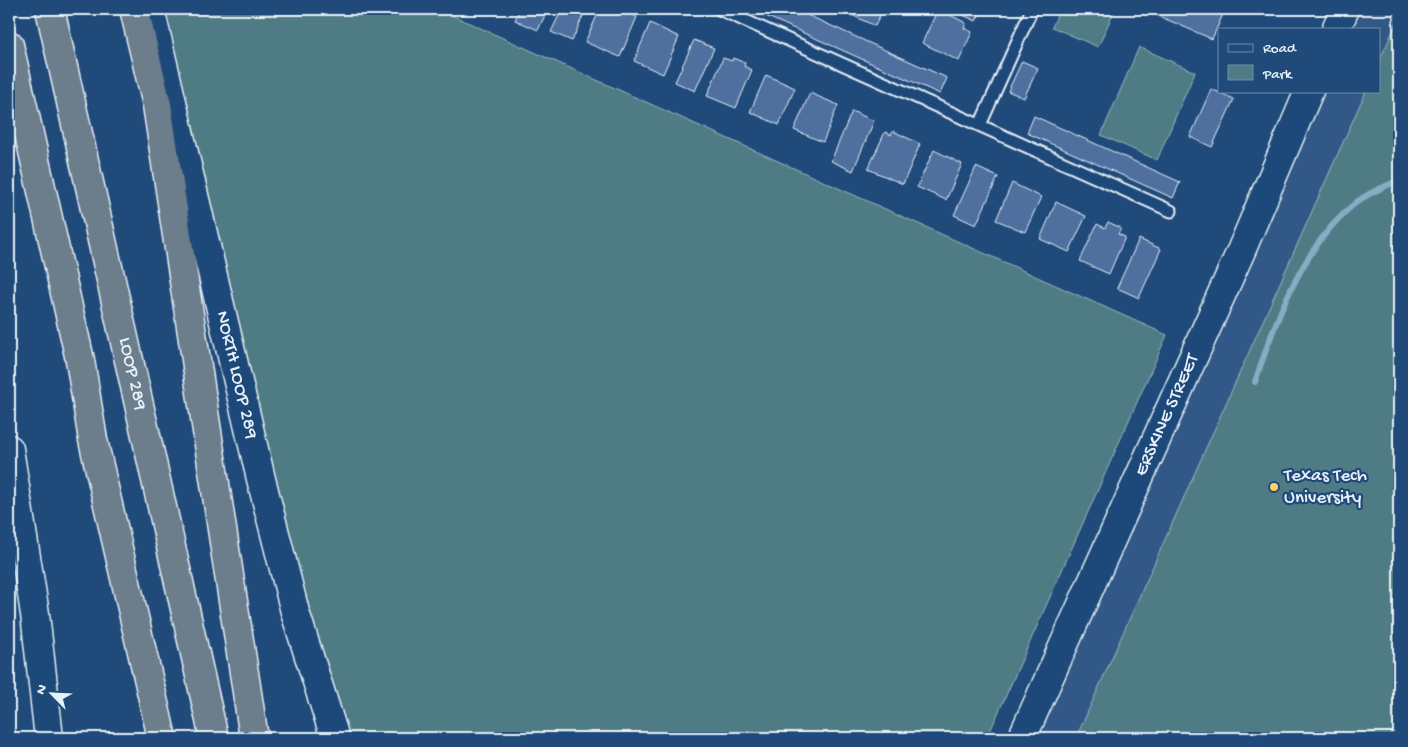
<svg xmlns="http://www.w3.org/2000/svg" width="1408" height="747" viewBox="0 0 1408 747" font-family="'Gochi Hand',sans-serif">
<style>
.built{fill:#325887}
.green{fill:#4f7c84;stroke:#9cb6be}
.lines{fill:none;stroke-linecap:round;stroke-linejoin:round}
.stream{stroke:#87acc4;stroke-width:6}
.building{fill:#506f9f;stroke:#e8f1f8}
.service-casing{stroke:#e8f1f8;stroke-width:15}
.secondary-casing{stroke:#e8f1f8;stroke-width:31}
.motorway-casing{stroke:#e8f1f8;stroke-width:31}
.service{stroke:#1f4a7a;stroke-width:11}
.secondary{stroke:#1f4a7a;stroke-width:28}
.motorway{stroke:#6c7d8c;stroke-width:28}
.poi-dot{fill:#ffd166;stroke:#1f4a7a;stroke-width:2}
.labels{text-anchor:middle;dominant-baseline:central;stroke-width:4.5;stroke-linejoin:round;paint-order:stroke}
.street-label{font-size:19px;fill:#e8f1f8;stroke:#1f4a7a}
.poi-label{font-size:19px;fill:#e8f1f8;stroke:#1f4a7a;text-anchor:start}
</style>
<rect width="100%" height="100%" fill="#1f4a7a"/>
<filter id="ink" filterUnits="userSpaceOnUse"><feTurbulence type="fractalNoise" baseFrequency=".02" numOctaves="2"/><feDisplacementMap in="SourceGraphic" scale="10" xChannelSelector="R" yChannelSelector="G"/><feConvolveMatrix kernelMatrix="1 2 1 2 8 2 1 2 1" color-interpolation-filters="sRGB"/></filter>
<g filter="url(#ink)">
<path class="built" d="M1362,9H1399V738H1036L1324,91H1379V29H1353Z"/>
<path class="green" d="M161,9H438L1167,335L987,738H349L309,620Z
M1060,9H1115L1098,47L1052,27Z
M1399,17V738H1076L1366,91H1379V62Z
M1139,47L1195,72L1157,160L1101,135Z"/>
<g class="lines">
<path class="stream" d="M1255,382C1276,318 1303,244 1358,201C1370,192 1386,186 1399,180"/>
</g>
<path class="building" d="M520,9H548L538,30L515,20Z
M562,9H586L572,41L551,32Z
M600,9H618L637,17L620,57L585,42Z
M750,9H794L947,78L940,94Z
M841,9H883L875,26L841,10Z
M938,9L966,23L964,28L972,32L959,61L922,43Z
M950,9H982L976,21Z
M1156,9H1217L1224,12L1212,39L1154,14Z
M650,23L679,37L663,74L634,61Z
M694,40L714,48L695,91L675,82Z
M723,58L732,61L733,58L745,63L744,66L752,70L736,108L707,96Z
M1022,61L1038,68L1024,98L1008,91Z
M766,75L795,88L779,125L750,112Z
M1211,89L1234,99L1212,147L1190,137Z
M810,93L838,105L823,142L794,130Z
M852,111L874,121L853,171L831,161Z
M1034,116L1180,182L1173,198L1027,133Z
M893,131L920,144L903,184L868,169L885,132L891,135Z
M934,150L962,164L946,200L917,187Z
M976,167L998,177L976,225L954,215Z
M1012,183L1041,197L1025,232L996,220Z
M1056,202L1086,216L1069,252L1040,239Z
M1108,222L1121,228L1118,234L1125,237L1109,274L1080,261L1097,224L1105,228Z
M1139,239L1161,249L1139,298L1117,288Z"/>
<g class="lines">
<defs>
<path id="service" d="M719,9L1171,211
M980,125L1032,9"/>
<g id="secondary">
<path id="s1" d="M150,9L261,479L295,612L335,738"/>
<path d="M1336,29L1345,9"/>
<path d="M9,449L35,614L49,738"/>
<path id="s2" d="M1022,738L1241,251L1309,91"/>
</g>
<g id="motorway">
<path id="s3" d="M50,9L214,738"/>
<path d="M134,9L157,105L254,738"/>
<path d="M9,45L80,360L93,440L162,738"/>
</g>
</defs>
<use href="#service" class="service-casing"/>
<use href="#secondary" class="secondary-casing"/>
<use href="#motorway" class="motorway-casing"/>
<use href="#service" class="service"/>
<use href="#secondary" class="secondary"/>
<use href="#motorway" class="motorway"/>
</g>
</g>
<circle class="poi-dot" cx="1274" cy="487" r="5"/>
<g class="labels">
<g class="street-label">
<text stroke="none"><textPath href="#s3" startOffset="374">LOOP 289</textPath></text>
<text stroke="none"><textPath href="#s1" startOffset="376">NORTH LOOP 289</textPath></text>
<text stroke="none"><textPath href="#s2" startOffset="354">ERSKINE STREET</textPath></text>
</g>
<g class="poi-label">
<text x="1284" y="476">Texas Tech<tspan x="1284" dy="22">University</tspan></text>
</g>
</g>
<rect width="1408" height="747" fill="none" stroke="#1f4a7a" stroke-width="30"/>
<rect x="15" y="15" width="1378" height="717" fill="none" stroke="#e8f1f8" stroke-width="2" filter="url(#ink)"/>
<rect x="1218" y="28" width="162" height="65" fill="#1f4a7a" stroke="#6f8dac"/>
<rect x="1228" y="44" width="25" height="8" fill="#1f4a7a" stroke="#6f8dac"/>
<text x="1263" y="52" font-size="15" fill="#e8f1f8">Road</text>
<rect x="1228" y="65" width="25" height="15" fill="#4f7c84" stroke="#6f8dac"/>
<text x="1263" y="78" font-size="15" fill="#e8f1f8">Park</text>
<g transform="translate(52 694) rotate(294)" stroke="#1f4a7a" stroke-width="4" paint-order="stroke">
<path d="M0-4L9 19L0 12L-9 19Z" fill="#e8f1f8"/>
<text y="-8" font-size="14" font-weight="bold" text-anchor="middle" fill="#e8f1f8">N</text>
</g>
</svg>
